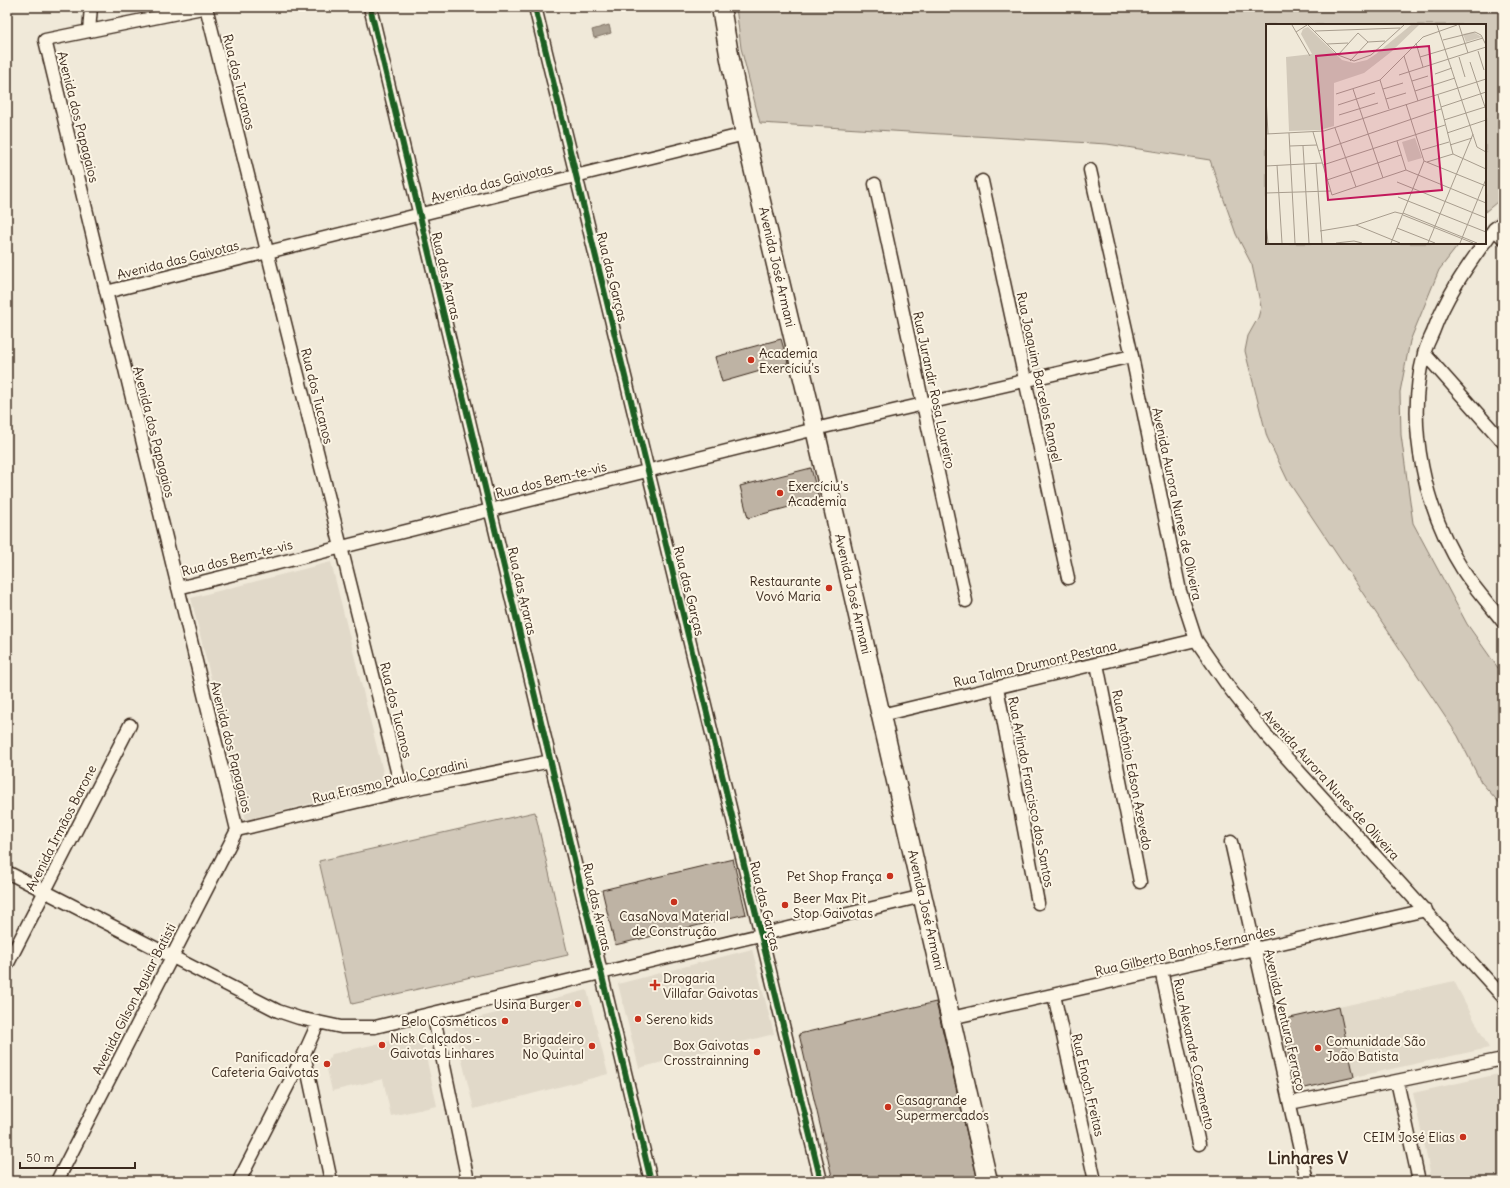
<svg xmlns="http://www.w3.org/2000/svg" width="1510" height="1188" viewBox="0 0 1510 1188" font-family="Delius,sans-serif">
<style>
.built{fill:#e1d9c9}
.green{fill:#d2c9ba;stroke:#867a6c}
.water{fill:#aaa091;stroke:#7e7163}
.building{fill:#beb3a4;stroke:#3b2a1e}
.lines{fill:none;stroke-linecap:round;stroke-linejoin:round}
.street-casing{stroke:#3b2a1e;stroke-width:15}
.secondary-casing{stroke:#3b2a1e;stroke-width:21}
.street{stroke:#fcf5e5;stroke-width:12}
.secondary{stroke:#fcf5e5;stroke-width:18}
.cycleway-casing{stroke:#fcf5e5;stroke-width:8}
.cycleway{stroke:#1b5e20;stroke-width:6}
.poi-dot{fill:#c8321e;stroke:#fcf5e5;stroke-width:1.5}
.labels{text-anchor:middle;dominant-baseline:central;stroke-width:4;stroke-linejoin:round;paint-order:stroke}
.street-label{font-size:13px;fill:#3b2a1e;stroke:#fcf5e5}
.poi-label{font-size:13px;fill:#3b2a1e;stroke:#fcf5e5;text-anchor:start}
.district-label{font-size:17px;font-weight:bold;fill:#3b2a1e;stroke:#fcf5e5}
.inset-road{fill:none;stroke:#a89d8e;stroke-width:1}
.view{fill:#c2185b;fill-opacity:0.15;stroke:#c2185b;stroke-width:2}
.inset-edge{fill:none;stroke:#3b2a1e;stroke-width:2}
</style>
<rect width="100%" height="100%" fill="#f0e9d9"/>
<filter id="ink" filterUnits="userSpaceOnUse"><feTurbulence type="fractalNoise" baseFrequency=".025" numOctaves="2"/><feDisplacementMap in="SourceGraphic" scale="8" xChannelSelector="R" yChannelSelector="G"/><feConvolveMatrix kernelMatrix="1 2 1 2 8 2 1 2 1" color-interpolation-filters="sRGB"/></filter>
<g filter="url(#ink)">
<path class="built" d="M331,562L386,784L246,820L191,598Z
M752,949L774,1034L639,1068L618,984Z
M1454,981L1489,1048L1354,1077L1339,1007Z
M587,990L608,1074L474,1109L453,1024Z
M421,1034L437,1106L391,1116L383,1079L332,1091L326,1065L332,1054Z
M1503,1073V1181H1432L1413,1093Z"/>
<path class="green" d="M736,7H1503V197L1485,212V25H1267V243H1460L1439,270L1410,341L1400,392L1401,435L1413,523L1467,624L1503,675V807L1481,782L1458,736L1288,481L1267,437L1245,351L1248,336L1258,318L1261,307L1252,265L1236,234L1210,160L1107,144L760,123L741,48Z
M535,812L568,955L352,1004L319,861Z"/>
<path class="water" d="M609,25L611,33L594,38L592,30Z"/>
<path class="building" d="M781,339L788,363L722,382L715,357Z
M811,468L819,499L748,518L740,486Z
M733,859L746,914L615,945L602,890Z
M936,1002L978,1181H833L799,1034Z
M1339,1007L1354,1077L1296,1090L1281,1020Z"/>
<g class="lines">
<defs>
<path id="street" d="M206,7L402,791
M207,7L45,40L237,830
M370,7L651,1181
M535,7L821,1181
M89,31L91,7
M1090,170L1132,356L1180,591L1196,640L1230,689L1266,735L1503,997
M982,181L1068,578
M875,184L966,601
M1494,229L1503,238
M1485,242L1494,229L1503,222
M1484,243C1464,271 1445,299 1433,332C1430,339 1426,346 1424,354C1405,425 1425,511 1464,572C1475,589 1490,605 1503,622
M106,292L745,134
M1424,353L1503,442
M178,588L815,429L1132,356
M1097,664L1140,882
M997,687L1038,903
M881,715L1196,640
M237,830L402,791L551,761
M1231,842L1307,1181
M7,872L278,1011L299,1018L341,1027H375L923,896
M7,965L130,725
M1161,970L1199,1144
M1054,995L1095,1181
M433,1013L468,1181
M951,1018L1426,910
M304,1054L331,1181
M1397,1081L1419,1181
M1290,1103L1503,1059
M57,1181L237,830
M239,1181L304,1054L318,1023"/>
<path id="secondary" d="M721,7L729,54L745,134L815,429L988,1181"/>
</defs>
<use href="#street" class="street-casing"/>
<use href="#secondary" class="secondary-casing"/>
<use href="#street" class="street"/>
<use href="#secondary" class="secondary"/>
<defs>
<path id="cycleway" d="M370,7L651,1181
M535,7L821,1181"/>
</defs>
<use href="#cycleway" class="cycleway-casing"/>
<use href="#cycleway" class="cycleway"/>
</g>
</g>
<g class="poi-dot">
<circle cx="751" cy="360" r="4"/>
<circle cx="780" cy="493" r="4"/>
<circle cx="829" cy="588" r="4"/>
<circle cx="890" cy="876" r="4"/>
<circle cx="674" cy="902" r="4"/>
<circle cx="785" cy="905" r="4"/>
<path d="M653 979h4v4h4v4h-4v4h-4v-4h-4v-4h4z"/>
<circle cx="578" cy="1004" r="4"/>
<circle cx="638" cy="1019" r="4"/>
<circle cx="505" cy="1021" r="4"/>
<circle cx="382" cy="1045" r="4"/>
<circle cx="592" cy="1046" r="4"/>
<circle cx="1318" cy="1048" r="4"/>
<circle cx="757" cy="1052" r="4"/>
<circle cx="327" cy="1064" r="4"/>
<circle cx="888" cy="1107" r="4"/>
<circle cx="1463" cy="1137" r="4"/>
</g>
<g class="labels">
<g class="street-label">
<text transform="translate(239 82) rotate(76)">Rua dos Tucanos</text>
<text transform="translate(78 117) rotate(76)">Avenida dos Papagaios</text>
<text transform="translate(492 183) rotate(-14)">Avenida das Gaivotas</text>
<text transform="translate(178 260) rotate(-14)">Avenida das Gaivotas</text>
<text transform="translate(777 267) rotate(77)">Avenida José Armani</text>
<text transform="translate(446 276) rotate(77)">Rua das Araras</text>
<text transform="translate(612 277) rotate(76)">Rua das Garças</text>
<text transform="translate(1039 377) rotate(78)">Rua Joaquim Barcelos Rangel</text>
<text transform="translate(934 390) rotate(78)">Rua Jurandir Rosa Loureiro</text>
<text transform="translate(317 396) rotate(76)">Rua dos Tucanos</text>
<text transform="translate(154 432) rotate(76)">Avenida dos Papagaios</text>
<text transform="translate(551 480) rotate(-14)">Rua dos Bem-te-vis</text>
<text transform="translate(1177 504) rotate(78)">Avenida Aurora Nunes de Oliveira</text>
<text transform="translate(237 558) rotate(-14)">Rua dos Bem-te-vis</text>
<text transform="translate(522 591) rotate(77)">Rua das Araras</text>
<text transform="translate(689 591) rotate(76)">Rua das Garças</text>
<text transform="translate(853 594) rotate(77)">Avenida José Armani</text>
<text transform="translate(1035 664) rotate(-13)">Rua Talma Drumont Pestana</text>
<text transform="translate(396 710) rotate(76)">Rua dos Tucanos</text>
<text transform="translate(231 747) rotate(76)">Avenida dos Papagaios</text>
<text transform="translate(1132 770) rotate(79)">Rua Antônio Edson Azevedo</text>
<text transform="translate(390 781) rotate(-13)">Rua Erasmo Paulo Coradini</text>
<text transform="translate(1331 785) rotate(48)">Avenida Aurora Nunes de Oliveira</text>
<text transform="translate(1031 792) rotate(79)">Rua Arlindo Francisco dos Santos</text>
<text transform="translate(61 828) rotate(-63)">Avenida Irmãos Barone</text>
<text transform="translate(765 906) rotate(76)">Rua das Garças</text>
<text transform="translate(597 907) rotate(77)">Rua das Araras</text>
<text transform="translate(926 910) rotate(77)">Avenida José Armani</text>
<text transform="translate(1185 951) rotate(-13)">Rua Gilberto Banhos Fernandes</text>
<text transform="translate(134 999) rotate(-63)">Avenida Gilson Aguiar Batisti</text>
<text transform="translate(1285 1020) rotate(77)">Avenida Ventura Ferraço</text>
<text transform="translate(1194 1054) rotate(78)">Rua Alexandre Cozemento</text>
<text transform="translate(1088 1085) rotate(77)">Rua Enoch Freitas</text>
</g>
<g class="poi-label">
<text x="759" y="353">Academia<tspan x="759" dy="15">Exercíciu's</tspan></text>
<text x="788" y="486">Exercíciu's<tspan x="788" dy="15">Academia</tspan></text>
<text x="821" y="581" text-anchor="end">Restaurante<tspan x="821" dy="15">Vovó Maria</tspan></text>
<text x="882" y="876" text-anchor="end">Pet Shop França</text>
<text x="793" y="898">Beer Max Pit<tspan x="793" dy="15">Stop Gaivotas</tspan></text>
<text x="674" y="916" text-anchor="middle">CasaNova Material<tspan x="674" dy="15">de Construção</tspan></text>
<text x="663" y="978">Drogaria<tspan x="663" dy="15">Villafar Gaivotas</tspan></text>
<text x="570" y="1004" text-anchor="end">Usina Burger</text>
<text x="646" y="1019">Sereno kids</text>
<text x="497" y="1021" text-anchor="end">Belo Cosméticos</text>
<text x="390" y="1038">Nick Calçados -<tspan x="390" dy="15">Gaivotas Linhares</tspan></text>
<text x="584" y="1039" text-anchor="end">Brigadeiro<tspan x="584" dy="15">No Quintal</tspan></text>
<text x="1326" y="1041">Comunidade São<tspan x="1326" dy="15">João Batista</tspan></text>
<text x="749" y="1045" text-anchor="end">Box Gaivotas<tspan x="749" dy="15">Crosstrainning</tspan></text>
<text x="319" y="1057" text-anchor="end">Panificadora e<tspan x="319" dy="15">Cafeteria Gaivotas</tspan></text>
<text x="896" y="1100">Casagrande<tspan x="896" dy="15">Supermercados</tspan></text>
<text x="1455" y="1137" text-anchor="end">CEIM José Elias</text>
</g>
<g class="district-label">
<text x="1308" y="1158">Linhares V</text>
</g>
</g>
<g transform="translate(1266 24)">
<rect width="220" height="220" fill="#f0e9d9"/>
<path d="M145,1H153L125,28L98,49L68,59V102L54,106L23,107L20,33L46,30L35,10L37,5L42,3L76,36L88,39L101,36L110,30ZM207,8L216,13L200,18L197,10ZM149,114L156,134L142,138L136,118Z" fill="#d2c9ba"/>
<path class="inset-road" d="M26,1L44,32M42,1L72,31L88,37L105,31L138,1M171,1L211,123L220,128M193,1L202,29M49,7L134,4M30,8L41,1M92,9L102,18M177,16L209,8L215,11L220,21M102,18L119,17M150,19L157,43M61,20L82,19M212,27L218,46M72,31L92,9M138,32L152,77M154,33L217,14M193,33L199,53M84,37L102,18M204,38L220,86M169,50L186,44M133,51L220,23M114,56L123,85M146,57L162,52M87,65L117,154M117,65L137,59M149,67L189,54M70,70L114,56L157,13L191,1M172,71L187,130M0,72L2,110M120,75L140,69M72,81L109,69M175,83L220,68M73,91L112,79M178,96L219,83M69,104L90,163M47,108L66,171L140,146M23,109L29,219M181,109L220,96M0,110L58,107L220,55M131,117L140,146M184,121L206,114M24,122L51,121M37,122L43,219M156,126L183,118M53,127L175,85M187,130L220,145M158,137L220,162M161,138L187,130M50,139L56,219M11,141L16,219M57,141L179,101M0,142L56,139M140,146L220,179M61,156L135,131M131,158L220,194M0,169L65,167M132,173L220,208M137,189L211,219M137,191L207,219M0,199L2,219M90,201L129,188L137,190M131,204L169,219M54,207L90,201L134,219M70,219L88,217L96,219M125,219L158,137L140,80M162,219L207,110M194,219L220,155"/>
<path class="view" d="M163,22L176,166L62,176L50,32Z"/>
<rect width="220" height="220" class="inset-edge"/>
</g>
<rect width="1510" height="1188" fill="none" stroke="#fcf5e5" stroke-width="24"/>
<rect x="12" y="12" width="1486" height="1164" fill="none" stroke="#3b2a1e" stroke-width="1.5" filter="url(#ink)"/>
<path d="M20 1162v6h115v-6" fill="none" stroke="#3b2a1e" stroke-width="2"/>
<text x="26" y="1162" font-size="12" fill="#3b2a1e" stroke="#fcf5e5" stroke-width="3" paint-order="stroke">50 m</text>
</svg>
